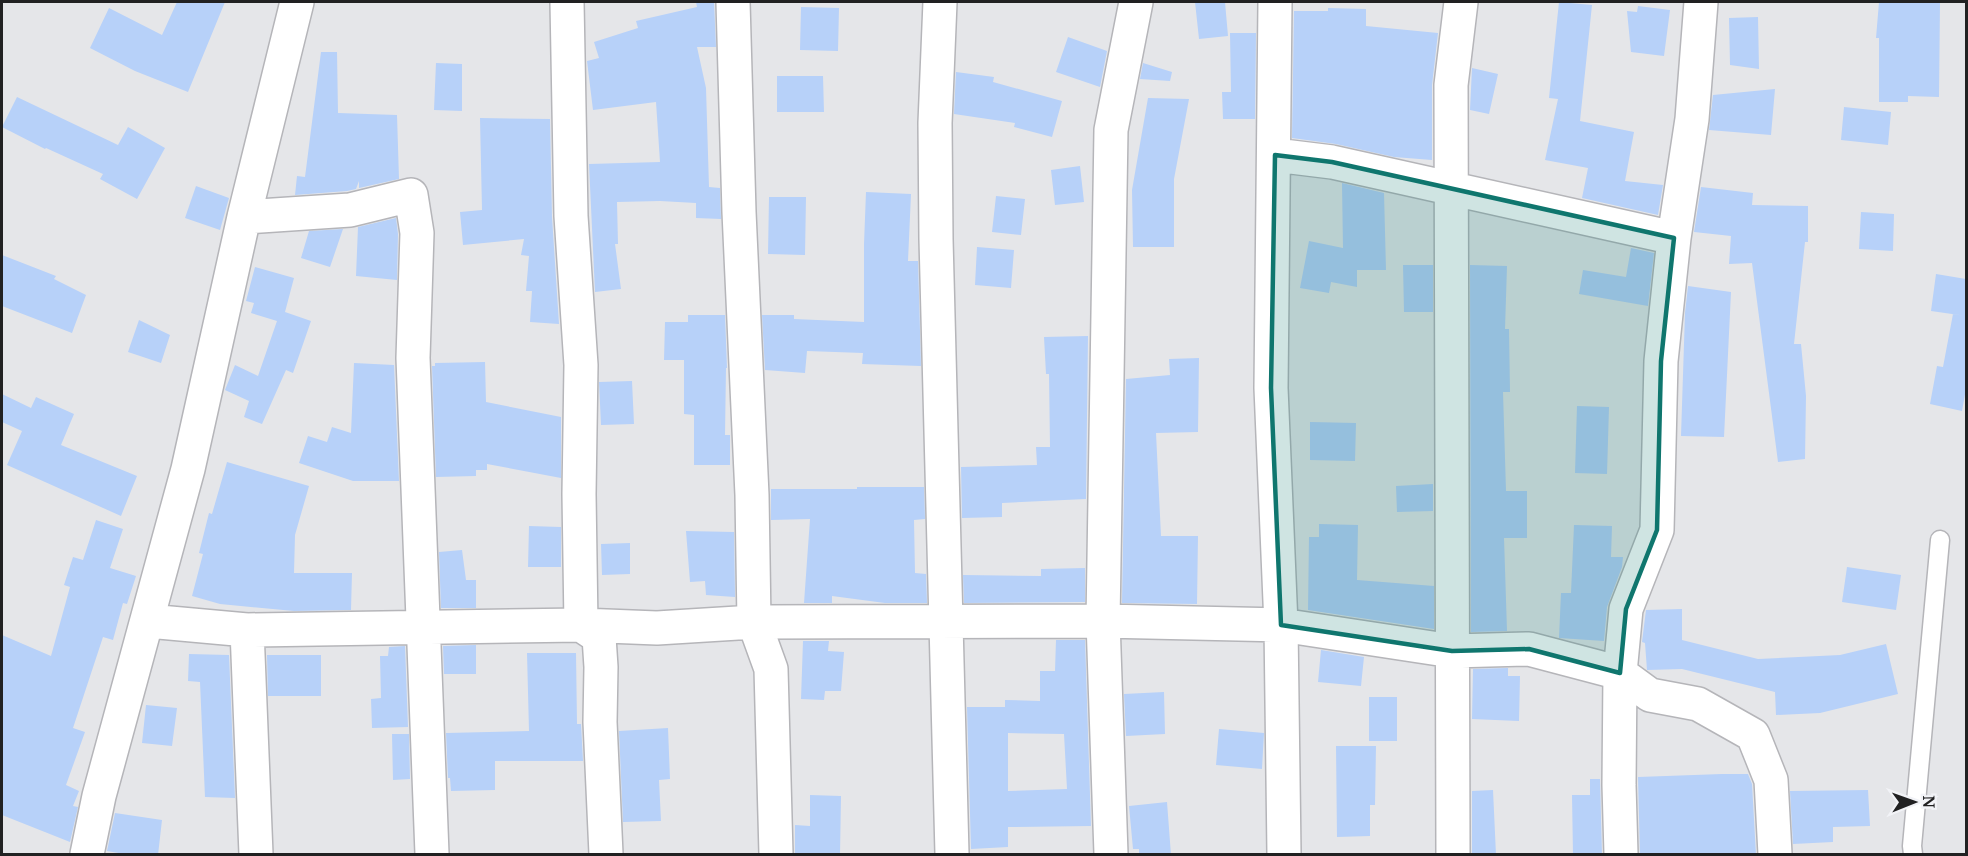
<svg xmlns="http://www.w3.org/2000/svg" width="1968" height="856" viewBox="0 0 1968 856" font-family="'Noto Serif',serif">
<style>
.building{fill:#b7d1f9;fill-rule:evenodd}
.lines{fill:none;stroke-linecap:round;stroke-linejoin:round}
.service-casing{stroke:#b5b5b9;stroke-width:21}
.minor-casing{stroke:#b5b5b9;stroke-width:36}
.service{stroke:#fff;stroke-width:18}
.minor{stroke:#fff;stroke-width:33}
.marked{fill:#0f766e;fill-opacity:0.2;stroke:#0f766e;stroke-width:4.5;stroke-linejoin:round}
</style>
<rect width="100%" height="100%" fill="#e5e6e9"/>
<path class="building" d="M177,2H225L188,92L135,71L90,48L109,8L162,35Z
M696,2H714L716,47H697L706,88L709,187L720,188L721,219L696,218V203L660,201L617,202L618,244H615L621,289L595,292L589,164L660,162L656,102L593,110L587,61L599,58L594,42L638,28L636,21L697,7Z
M1195,2H1225L1228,36L1199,39Z
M1559,2L1592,5L1580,121L1634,132L1625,181L1663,185L1658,215L1582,198L1588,168L1545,160L1558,99L1549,98Z
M1879,2H1940L1939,97L1908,96V102H1879V38H1876Z
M1638,6L1670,10L1664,56L1631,52L1627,11L1637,12Z
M801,7L839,8L838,51L800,50Z
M1328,8L1366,9V26L1438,33L1432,85V160L1394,157L1336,144L1292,138L1294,11H1328Z
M1758,17L1759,69L1730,65L1729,18Z
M1230,33H1256L1255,119H1223L1222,92H1231Z
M1068,37L1107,51L1100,87L1056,72Z
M321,52H337L338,113L397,115L399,179L359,188V181L356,189L347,191L295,195L297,176L305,177Z
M436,63L462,64V111L434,110Z
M1143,63L1172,72L1170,81L1140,79Z
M1472,68L1498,74L1489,114L1470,110Z
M956,72L994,77L993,82L1062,101L1052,137L1014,127L1015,123L954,114Z
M777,76H823L824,112H777Z
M1775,89L1771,135L1709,130L1713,95Z
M17,97L118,145L128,127L165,148L137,199L100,179L103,174L46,148L45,149L2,127Z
M1148,98L1189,99L1174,179V247H1133L1132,190Z
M1844,107L1891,112L1888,145L1841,140Z
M480,118L550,119L552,217L559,324L530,322L532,291H526L529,256L521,255L524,239L463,245L460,212L482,210Z
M1080,166L1084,202L1055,205L1051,170Z
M1342,183L1384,193L1386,270H1357V287L1331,282L1329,293L1300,288L1309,241L1343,248Z
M196,186L229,198L220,230L185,218Z
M1701,187L1753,193L1752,205L1808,206V242H1805L1794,344H1801L1806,396L1805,459L1778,462L1752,263L1729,264L1731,236L1694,232Z
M866,192L911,194L908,261H918L921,366L862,364L863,353L807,351L805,373L765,370L762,315H794V319L864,322V244Z
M996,196L1025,199L1021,235L992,232Z
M769,197H806L805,255L768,254Z
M1861,212L1894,214L1893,251L1859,249Z
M396,218L398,234L397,280L356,276L358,227Z
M343,229L330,267L301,258L309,231Z
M977,247L1014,250L1011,288L975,285Z
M1631,248L1654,253L1648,306L1579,294L1583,270L1626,277Z
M2,255L56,276L54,279L86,295L72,333L2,306Z
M1403,265H1433V312H1404Z
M1470,265L1507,266L1505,329H1509L1510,392H1503L1506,491H1527V538H1504L1507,631L1471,632Z
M255,267L294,278L285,312L311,321L293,373L286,370L262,424L244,417L249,401L225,390L235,365L258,376L277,321L251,313L254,303L246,301Z
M1936,274L1966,279V316L1931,311Z
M1688,286L1731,292L1724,437L1681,436L1685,313Z
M1953,314L1966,316V389L1962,411L1930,404L1937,366L1943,367Z
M688,315H725L727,368H726L725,435H730V465H694V415L684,414V360H664L665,322H688Z
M139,320L170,335L161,363L128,352Z
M1088,336L1086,499L1002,503V517L962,518L961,467L1037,465L1036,447H1050L1049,374H1046L1044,337Z
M1199,358L1198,432L1156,433L1161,536H1198L1197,604L1122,603L1126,379L1170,375L1169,359Z
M485,362L486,402L561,417V478L487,464V470H476V476L436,477L432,366H435V363Z
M354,363L394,365L399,481H353L299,463L308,436L327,442L332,427L351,433Z
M632,381L634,424L601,425L599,382Z
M2,394L31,408L36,397L74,414L61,445L137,476L121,516L7,465L22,431L2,422Z
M1577,406L1609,407L1607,474L1575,473Z
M1310,422L1356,423L1355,461L1310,460Z
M227,462L309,486L295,535L294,573H352L351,610L294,611L220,604L192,596L203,554L199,553L209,513L212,514Z
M1433,484V511L1397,512L1396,486Z
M857,487H924L925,519L914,520L915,573L926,574L927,603H885L832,596V603H804L810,519L771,520V489H857Z
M96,520L123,529L110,568L136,576L127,604L123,603L113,640L103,637L73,728L85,732L66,785L79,791L73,806L78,807L70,842L2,815V635L51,656L70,587L64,585L73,557L83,560Z
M1319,524L1358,525L1357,580L1434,586V629L1308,610L1309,537H1319Z
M1574,525L1612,526L1611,557H1623L1622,567L1607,607L1604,641L1559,638L1561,593H1571Z
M529,526L561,527V567H528Z
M686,531L734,532L735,597L706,595L705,581L690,582Z
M630,543V574L602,575L601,544Z
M462,550L466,580H476V608H441L439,552Z
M1847,567L1901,575L1896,610L1842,602Z
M1085,568V602L964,603L963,575L1041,576V569Z
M1682,609V640L1758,659L1840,655L1886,644L1898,694L1820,713L1776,715L1775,692L1682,669L1647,670L1645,643L1642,642L1646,610Z
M1056,640H1085L1091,826L1008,827V847L971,849L967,707H1005V700L1040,701V671H1055ZM1008,733L1064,734L1067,789L1008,791Z
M803,641H829L828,651L844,652L841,691H825L824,700L801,699Z
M476,645V674H444L443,646Z
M405,646L408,727L372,728L371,699L381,698L380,656H388L389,647Z
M1321,650L1364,657L1361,686L1318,682Z
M527,653H576L577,724H581L583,761H495V790L451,791L450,778H448L446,733L529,731Z
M189,654L229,655L235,798L205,797L200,682L188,681Z
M267,655H321V696H268Z
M1508,668V676H1520L1519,721L1472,719L1473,669Z
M1164,692L1165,734L1126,736L1124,694Z
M1369,697H1397V741H1369Z
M146,705L177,708L172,746L142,743Z
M668,728L670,779L659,780L661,821L623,822L619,731Z
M1219,729L1264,733L1262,769L1216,765Z
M392,734H409L410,779L393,780Z
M1336,746H1376L1375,805H1370V836L1337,837Z
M1722,774H1748L1752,784L1756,855H1640L1638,777Z
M1590,779H1600L1602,855H1573L1572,795H1590Z
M1493,790L1496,855H1472V791Z
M1868,790L1870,826L1833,827V842L1793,844L1790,791Z
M810,795L841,796L840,855H795V825L810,826Z
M1167,802L1171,855H1139V849H1133L1129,806Z
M115,813L162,820L158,855H130L107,851Z"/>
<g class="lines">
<defs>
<path id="service" d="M1913,854L1912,846L1940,540"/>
<path id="minor" d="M567,2L571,216L581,365L579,494L581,625L599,637L601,667L600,722L606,854
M733,2L739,212L752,495L754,622L771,669L776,854
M940,2L935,123L936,239L952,854
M1275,2L1271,388L1281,625L1284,854
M1275,155L1332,162L1674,238
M244,217L350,210L411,195L417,233L413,358L432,854
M148,621L247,630L581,625L657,628L754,622L1103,621L1281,625L1452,651L1529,649L1620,673L1650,695L1698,704L1753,735L1771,780L1775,854
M247,630L256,854
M87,854L99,796L188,469L244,217L297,2
M1111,854L1103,621L1111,130L1136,2
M1453,854L1451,85L1461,2
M1621,854L1619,785L1620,673L1626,609L1657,530L1661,361L1674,238L1692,119L1701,2"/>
</defs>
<use href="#service" class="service-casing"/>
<use href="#minor" class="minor-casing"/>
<use href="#service" class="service"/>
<use href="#minor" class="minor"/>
</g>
<path class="marked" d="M1275,155L1332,162L1674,238L1661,361L1657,530L1626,609L1620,673L1529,649L1452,651L1281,625L1271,388Z"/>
<rect width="1968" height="856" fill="none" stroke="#212122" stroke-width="6"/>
<g transform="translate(1914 802) rotate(89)" stroke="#f2f3f7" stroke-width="4.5" paint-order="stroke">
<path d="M0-4.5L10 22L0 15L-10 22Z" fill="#212122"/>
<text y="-9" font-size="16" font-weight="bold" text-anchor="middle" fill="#212122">N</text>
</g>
</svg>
